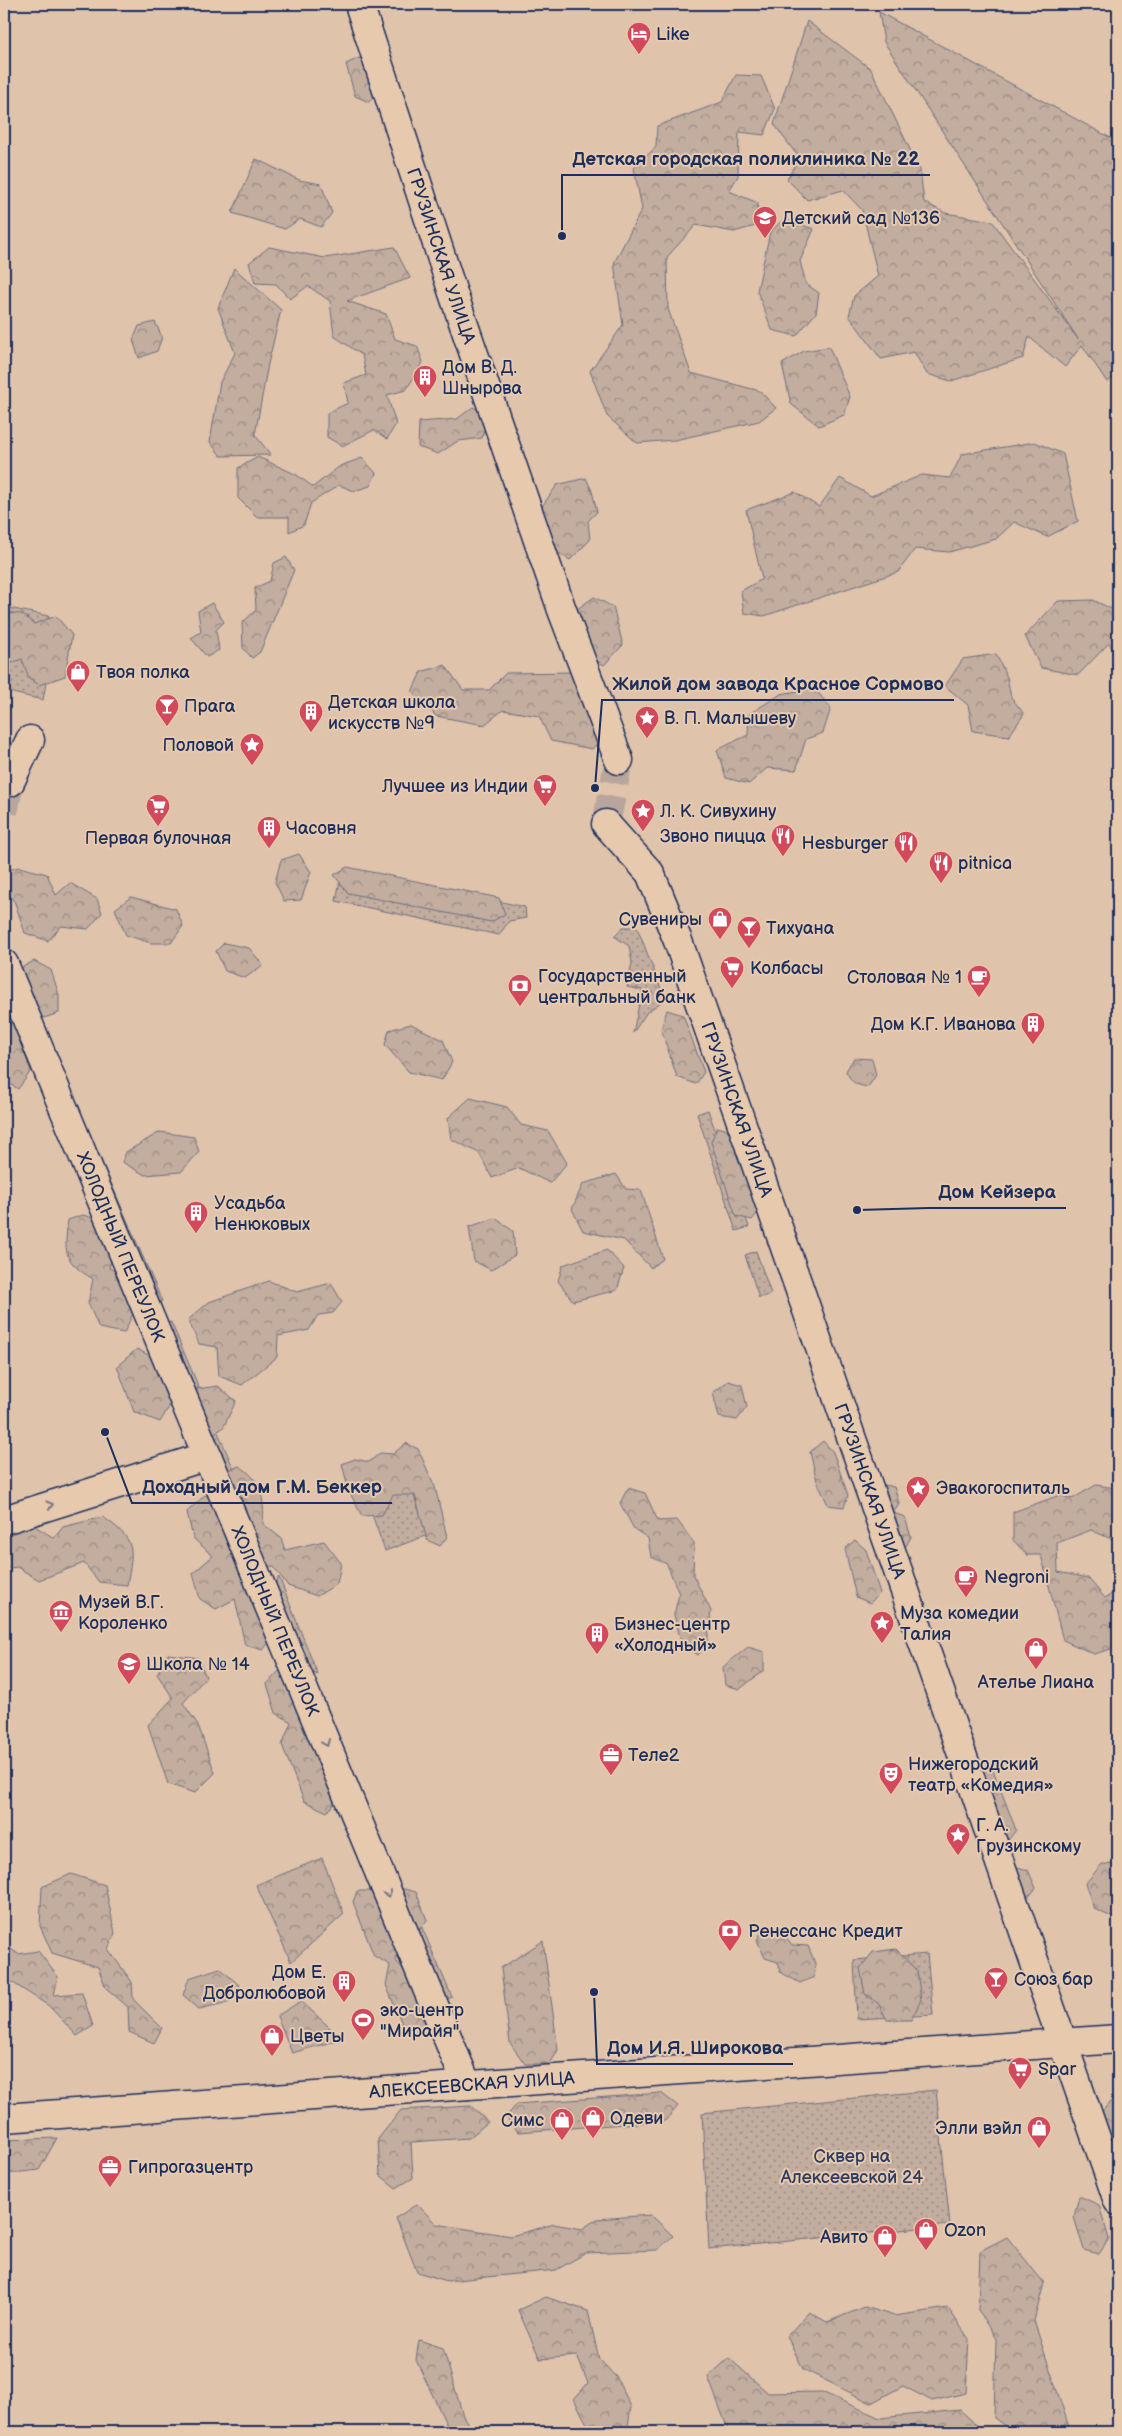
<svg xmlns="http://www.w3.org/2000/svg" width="1122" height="2436" viewBox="0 0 1122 2436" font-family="'Balsamiq Sans',sans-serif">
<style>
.grass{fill:url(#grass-dots);stroke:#6e6e7e}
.forest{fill:url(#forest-crowns);stroke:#6e6e7e}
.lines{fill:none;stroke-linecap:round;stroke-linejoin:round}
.minor-tunnel{stroke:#b8a59c;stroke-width:28;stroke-dasharray:28 14;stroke-linecap:butt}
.minor-casing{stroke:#1b2f5e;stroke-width:31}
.minor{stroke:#e7c9ae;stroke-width:28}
.oneway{stroke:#777482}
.labels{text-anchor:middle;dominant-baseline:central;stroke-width:4;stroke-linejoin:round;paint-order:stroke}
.poi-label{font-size:18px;fill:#1b2f5e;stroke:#e7c9ae;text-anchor:start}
.street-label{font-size:18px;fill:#1b2f5e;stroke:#e7c9ae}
.park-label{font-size:18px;fill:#2c3c64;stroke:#e7c9ae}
.leader{fill:none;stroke:#1b2f5e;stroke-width:2}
.callout-dot{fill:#1b2f5e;stroke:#e7c9ae;stroke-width:2}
.callout-label{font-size:19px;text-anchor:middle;font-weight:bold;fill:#1b2f5e;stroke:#e7c9ae;stroke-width:4;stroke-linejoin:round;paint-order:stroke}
</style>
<defs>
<pattern id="grass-dots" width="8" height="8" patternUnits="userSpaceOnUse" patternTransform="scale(1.25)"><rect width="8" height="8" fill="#c2ad9f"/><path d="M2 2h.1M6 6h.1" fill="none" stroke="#9d8d85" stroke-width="1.8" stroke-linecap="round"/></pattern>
<pattern id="forest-crowns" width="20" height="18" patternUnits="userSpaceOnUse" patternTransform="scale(1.25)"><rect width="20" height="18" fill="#c2ad9f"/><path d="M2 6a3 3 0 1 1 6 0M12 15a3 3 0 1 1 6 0" fill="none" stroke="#9d8d85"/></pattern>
</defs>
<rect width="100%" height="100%" fill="#dfc3ab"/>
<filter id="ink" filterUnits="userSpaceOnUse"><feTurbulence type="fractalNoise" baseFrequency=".02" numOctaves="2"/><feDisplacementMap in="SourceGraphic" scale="10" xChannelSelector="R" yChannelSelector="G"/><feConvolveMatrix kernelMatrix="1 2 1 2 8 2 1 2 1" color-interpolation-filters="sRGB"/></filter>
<g filter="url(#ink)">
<path class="grass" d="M4,607L48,616L56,627L43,700L4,691Z
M350,869L525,907L526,918L509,921L499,935L336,901L341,875Z
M623,927H637L665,999L647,1012L633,1033L642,990L627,987L632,963L629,946L614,936Z
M708,1110L749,1227L736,1231L697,1114Z
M98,1153L162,1301L156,1303L95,1159Z
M756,1251L771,1294L759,1298L745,1255Z
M171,1322L272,1559L264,1556L165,1324Z
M403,1466L428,1535L385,1551L360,1481Z
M279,1577L318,1675L310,1672L275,1584Z
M407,1893L452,1997L445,2000L404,1902Z
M927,1954L933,2015L857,2019L854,1960Z
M936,2090L950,2225L709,2249L702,2113Z"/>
<path class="forest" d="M879,12L1118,142V375L1107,382L1082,345L1065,367L1029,337L1023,358L951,381L927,374L914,352L881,359L849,316L854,296L878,276L862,210L843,190L807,200L787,179L799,158L774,124L807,21L871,69L920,170L924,202L945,213L992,221L1078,339L884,42Z
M359,58L374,67L378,92L369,102L355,96L346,64Z
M736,75L761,76L775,109L764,135L739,132L738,176L729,191L758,203L755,226L734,232L696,225L667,257L668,309L691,373L760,391L776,408L759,421L675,440L637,443L607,416L590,371L623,325L614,263L642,209L634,168L656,147L657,126L722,102Z
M256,159L299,180L321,184L332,213L321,227L300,219L285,229L232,213Z
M784,219L814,229L800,261L806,284L819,293L816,313L796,336L772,330L757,291L770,232Z
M269,247L325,258L394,247L410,278L347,301L386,314L395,339L417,346L423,362L406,390L387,395L396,424L387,439L374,430L342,446L327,437V413L348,403L344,383L366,375L362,355L334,336L330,301L308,286L290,299L276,284L255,283L249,263Z
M234,268L281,310L268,364L255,435L271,455L221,456L210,442L220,382L235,353L218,308Z
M155,322L162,337L157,351L139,358L133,340L139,326Z
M829,347L850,397L844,415L819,426L791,404L782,364L804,351Z
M473,407L488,416L482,438L458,441L438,454L418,447L419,422L457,419Z
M1035,442L1063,454L1078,521L1047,537L1014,522L996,539L949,552L915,549L898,572L764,616L744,613L741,591L762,579L746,510L795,492L819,507L840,478L871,496L922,475L950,478L962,454Z
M258,457L297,475L313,487L340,466L362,458L376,473L370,486L354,491L339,485L311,503L304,525L289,532V517H257L238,498V468Z
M586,478L592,491L597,512L588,521L590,540L570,560L548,547L538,512L557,485Z
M286,557L294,570L260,652L252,658L243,648L242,623L256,610L255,588L270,581L274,563Z
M594,597L613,607L623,645L604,665L580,651L573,612Z
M1093,600L1118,612V659L1109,643L1078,675L1041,668L1025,636L1058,601Z
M212,603L224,622L216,630L219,650L207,657L191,638L201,632L198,611Z
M4,613L22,614L34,624L56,616L72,635L65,676L39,685L29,678L22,659L6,665L4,663Z
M996,654L1007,677L1011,697L1024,714L1009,736L973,731L968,705L945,686L963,659Z
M445,665L463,690H489L506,673L573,672L612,727L592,749L551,741L539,716L503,710L484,725L436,716L412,692L421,672Z
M814,688L831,708L823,733L806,739L796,770L767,768L749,784L726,778L717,750L748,735L749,714L781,694Z
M299,854L311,872L301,900L284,901L275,882L281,860Z
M19,867L47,874L56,895L70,883L97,899L102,913L88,929L61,926L48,941L25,933L15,903L5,888V871Z
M347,867L499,898L505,914L491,922L348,893L334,875Z
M131,897L176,909L183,926L171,943H151L126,935L115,909Z
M224,943L249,948L263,965L245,978L225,971L216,951Z
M34,961L51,970L59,995V1013L41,1019L24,1001L21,968Z
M667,1010L683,1015L704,1072L696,1084L677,1077L661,1029Z
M13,1023L31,1071L18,1089L4,1080V1024Z
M411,1024L443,1040L452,1062L442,1080L409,1072L385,1045L389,1030Z
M854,1058L872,1059L876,1075L868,1087C855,1085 852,1083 846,1071Z
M470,1098L507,1107L521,1125L548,1131L567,1163L550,1183L519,1168L492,1178L479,1153L451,1139L448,1118Z
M717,1127L734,1131L759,1211L752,1220L736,1216L711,1142Z
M160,1132L194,1137L199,1152L181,1172L145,1175L122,1162L126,1152Z
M616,1174L626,1189L641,1190L663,1259L651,1268L624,1240L583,1231L572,1209L583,1184Z
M83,1215L101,1220L114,1249L109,1268L128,1278L135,1309L124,1333L99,1328L88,1303L93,1279C63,1261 64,1253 68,1220Z
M495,1218L513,1231L515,1255L491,1270L474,1261L469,1227Z
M607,1250L624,1268L617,1290L573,1301L558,1281L563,1265Z
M269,1281L297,1292L331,1283L342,1302L333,1313L318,1315L309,1330L278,1336L277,1357L242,1385L219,1376L217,1347L199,1344L188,1320L209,1302Z
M137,1349L160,1361L175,1397L160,1422L134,1412L117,1366Z
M728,1381L742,1385L747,1407L737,1420L719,1417L713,1393Z
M218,1386L236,1401L223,1428L209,1436L184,1405L197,1389Z
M823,1441L833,1452L848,1495L844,1507L828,1505L817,1481L810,1452Z
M406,1443L418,1449L435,1487L447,1537L440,1546L427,1540L415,1495H393L382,1515L362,1516L349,1491L342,1464L355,1459L369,1462L380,1453L393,1454Z
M239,1466C261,1479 265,1499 263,1524L281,1538L285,1550L324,1541L341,1563L337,1584L317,1596L288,1586L273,1566L262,1568L247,1537L252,1522L237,1514L224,1480L229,1470Z
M881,1484L894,1487L899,1503L893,1513L905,1517L911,1537L906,1546L892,1542Z
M1096,1485L1115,1488L1118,1496V1542L1091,1530L1057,1543L1058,1572L1088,1578L1105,1598L1118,1591V1647L1094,1654L1063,1640L1041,1555H1027L1013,1540V1512L1060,1495L1072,1499Z
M628,1488L645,1493L658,1521L677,1520L694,1543L693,1575L711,1611L707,1645L698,1655L682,1644L674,1615L679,1594L667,1564L651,1557L648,1538L634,1529L620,1503Z
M205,1495L220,1504L275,1635L263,1650L245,1645L235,1599L216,1609L200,1599L193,1573L213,1556L193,1538L187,1512Z
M103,1517C136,1540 134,1547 127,1585L99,1582L84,1563L39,1580L17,1567L4,1569V1528L30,1523L54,1538L63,1527Z
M855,1540L866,1550L880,1593L870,1603L856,1597L845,1549Z
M748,1647L764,1652V1670L740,1689L725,1685L723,1667Z
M168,1654L198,1658L206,1677L183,1703L198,1725L215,1773L195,1793L168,1784L148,1725L173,1698L157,1674Z
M279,1671L292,1675L303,1700L299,1718L312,1727L341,1796L327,1812L304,1801L282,1745L291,1722L276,1713L267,1684Z
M980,1764L992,1767L1016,1830L1005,1844L972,1775Z
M322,1858L344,1914L291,1962L256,1885Z
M1102,1864L1118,1865V1916L1112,1917L1094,1909L1085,1884Z
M1014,1866L1028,1870L1036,1888L1026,1900Z
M71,1874L105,1885L115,1933L108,1949L132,1982L133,1999L162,2028L154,2043L129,2032L128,2007L106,1988L98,1967L52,1953L40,1926L42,1887Z
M400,1888L416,1892L427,1920L418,1932Z
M357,1891H371L399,1947L396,1961L409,1976L429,2022L417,2032L405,2031L386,1985L390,1965L374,1956L353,1902Z
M762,1931L783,1933L792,1945L808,1946L815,1963L814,1977L800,1983L780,1972L778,1962L765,1958L757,1940Z
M543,1941L558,2050L550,2064H525L510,2043L501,1968Z
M4,1944L18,1954L38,1951L58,1977L54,1995L82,1993L93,2026L77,2036L49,2006L10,1981L4,1983Z
M896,1949L917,1971L921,2000L911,2020H887L878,2003L865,1994L860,1968L873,1952Z
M220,1968L240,1986L229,2002L199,2009L183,1995L189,1978Z
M301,2001L342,2039L292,2053L277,2016Z
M661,2093L678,2106L665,2121L518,2132L506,2117L517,2104Z
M1110,2102L1118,2105V2139L1105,2132L1100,2114Z
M471,2106L488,2122L469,2138L411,2142L413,2178L396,2188L380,2175L378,2139L401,2110Z
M57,2138L39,2170L4,2174V2140Z
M1079,2196L1099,2205L1109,2239L1099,2254L1084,2250L1074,2217Z
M417,2204L436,2224L511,2236L554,2224L582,2229L597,2219L651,2215L673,2236L657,2250L586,2253L556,2270L447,2281L417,2272L396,2218Z
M1007,2237L1044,2283L1034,2321L1069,2427L1064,2432H1013L994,2418L996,2339L978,2310L980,2251Z
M546,2297L588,2311L599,2359L617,2378L631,2407L627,2432H584L587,2424L574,2399L588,2383L577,2356L540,2359L518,2310Z
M865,2307L894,2316L948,2308L969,2339L966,2393L932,2401L903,2386L871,2403L803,2369L787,2336L809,2312L827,2322Z
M419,2340L443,2348L463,2416L473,2432H450L416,2360Z
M729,2358L768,2393L822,2392L880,2418L960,2410L980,2428L976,2432H729L708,2377Z"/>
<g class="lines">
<path class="minor-tunnel" d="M4,812L10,782
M606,824L619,760"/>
<defs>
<g id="minor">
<path id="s1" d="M359,4L453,293L562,610L619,760"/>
<path d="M10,782L30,740"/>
<path id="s2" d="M606,824L650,873L678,941L1118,2201"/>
<path id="s3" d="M4,964L467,2085"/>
<path d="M4,1520L207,1456"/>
<path id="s4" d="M4,2118L1118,2039"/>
</g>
</defs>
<use href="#minor" class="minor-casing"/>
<use href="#minor" class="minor"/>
</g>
<defs><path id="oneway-chevron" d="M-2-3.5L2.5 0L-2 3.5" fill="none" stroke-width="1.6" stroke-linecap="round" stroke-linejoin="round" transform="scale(1.25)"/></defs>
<g class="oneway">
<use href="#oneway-chevron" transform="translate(50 1505) rotate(-17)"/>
<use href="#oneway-chevron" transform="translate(326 1743) rotate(67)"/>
<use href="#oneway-chevron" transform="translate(388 1894) rotate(68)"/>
</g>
</g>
<defs>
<symbol id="hotel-pin" viewBox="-11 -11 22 30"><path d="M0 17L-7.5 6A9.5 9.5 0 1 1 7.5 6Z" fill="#d1495b" stroke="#e7c9ae"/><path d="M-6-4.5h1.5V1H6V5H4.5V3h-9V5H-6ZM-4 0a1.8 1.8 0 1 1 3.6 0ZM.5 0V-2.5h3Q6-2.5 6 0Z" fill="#fff"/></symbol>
<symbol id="school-pin" viewBox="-11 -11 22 30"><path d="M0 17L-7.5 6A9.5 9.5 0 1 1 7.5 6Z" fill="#d1495b" stroke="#e7c9ae"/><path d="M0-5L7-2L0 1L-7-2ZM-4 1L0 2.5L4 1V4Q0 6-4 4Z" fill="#fff"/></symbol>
<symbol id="building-pin" viewBox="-11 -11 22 30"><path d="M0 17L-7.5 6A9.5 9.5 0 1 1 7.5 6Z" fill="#d1495b" stroke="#e7c9ae"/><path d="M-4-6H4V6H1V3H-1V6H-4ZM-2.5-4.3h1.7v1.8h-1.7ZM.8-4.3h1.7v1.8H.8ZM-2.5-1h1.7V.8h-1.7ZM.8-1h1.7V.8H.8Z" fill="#fff"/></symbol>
<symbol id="shop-pin" viewBox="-11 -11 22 30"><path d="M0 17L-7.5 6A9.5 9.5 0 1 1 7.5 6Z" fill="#d1495b" stroke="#e7c9ae"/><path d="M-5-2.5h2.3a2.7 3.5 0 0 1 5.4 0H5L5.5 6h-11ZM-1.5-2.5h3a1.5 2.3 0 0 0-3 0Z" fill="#fff"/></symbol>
<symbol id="bar-pin" viewBox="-11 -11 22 30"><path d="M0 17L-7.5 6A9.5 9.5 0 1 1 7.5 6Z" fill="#d1495b" stroke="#e7c9ae"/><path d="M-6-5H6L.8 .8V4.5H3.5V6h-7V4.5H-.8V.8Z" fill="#fff"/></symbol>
<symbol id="sight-pin" viewBox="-11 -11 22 30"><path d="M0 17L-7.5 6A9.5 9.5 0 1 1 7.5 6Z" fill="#d1495b" stroke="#e7c9ae"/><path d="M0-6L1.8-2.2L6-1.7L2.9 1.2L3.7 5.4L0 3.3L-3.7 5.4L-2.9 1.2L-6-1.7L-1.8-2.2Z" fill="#fff"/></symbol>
<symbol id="supermarket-pin" viewBox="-11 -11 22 30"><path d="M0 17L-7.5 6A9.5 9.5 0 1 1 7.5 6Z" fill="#d1495b" stroke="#e7c9ae"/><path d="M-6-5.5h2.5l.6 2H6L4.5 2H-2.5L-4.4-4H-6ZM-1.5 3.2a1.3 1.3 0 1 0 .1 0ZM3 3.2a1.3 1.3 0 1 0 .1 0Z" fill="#fff"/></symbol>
<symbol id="restaurant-pin" viewBox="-11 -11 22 30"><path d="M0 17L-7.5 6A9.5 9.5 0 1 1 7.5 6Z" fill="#d1495b" stroke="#e7c9ae"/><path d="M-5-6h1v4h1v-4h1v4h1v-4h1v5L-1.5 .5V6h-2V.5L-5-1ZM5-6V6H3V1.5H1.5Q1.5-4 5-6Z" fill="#fff"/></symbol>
<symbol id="cafe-pin" viewBox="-11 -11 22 30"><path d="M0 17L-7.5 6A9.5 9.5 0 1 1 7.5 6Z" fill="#d1495b" stroke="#e7c9ae"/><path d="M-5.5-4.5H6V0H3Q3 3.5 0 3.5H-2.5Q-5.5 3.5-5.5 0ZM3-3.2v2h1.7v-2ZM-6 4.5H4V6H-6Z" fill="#fff"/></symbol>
<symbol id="bank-pin" viewBox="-11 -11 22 30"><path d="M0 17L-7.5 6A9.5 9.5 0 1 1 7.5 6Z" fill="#d1495b" stroke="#e7c9ae"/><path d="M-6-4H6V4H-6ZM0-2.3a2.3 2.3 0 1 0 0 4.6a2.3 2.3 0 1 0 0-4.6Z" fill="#fff"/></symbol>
<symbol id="museum-pin" viewBox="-11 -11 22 30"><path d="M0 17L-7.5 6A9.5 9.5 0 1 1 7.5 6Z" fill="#d1495b" stroke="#e7c9ae"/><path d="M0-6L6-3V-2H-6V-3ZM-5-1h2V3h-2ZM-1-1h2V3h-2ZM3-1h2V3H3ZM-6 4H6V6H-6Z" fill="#fff"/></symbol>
<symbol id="office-pin" viewBox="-11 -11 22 30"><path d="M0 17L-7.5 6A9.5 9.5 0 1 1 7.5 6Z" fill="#d1495b" stroke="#e7c9ae"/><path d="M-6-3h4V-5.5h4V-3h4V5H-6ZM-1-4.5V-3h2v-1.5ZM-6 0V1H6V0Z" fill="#fff"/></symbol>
<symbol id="theatre-pin" viewBox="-11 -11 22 30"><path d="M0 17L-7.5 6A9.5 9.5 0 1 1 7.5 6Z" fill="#d1495b" stroke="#e7c9ae"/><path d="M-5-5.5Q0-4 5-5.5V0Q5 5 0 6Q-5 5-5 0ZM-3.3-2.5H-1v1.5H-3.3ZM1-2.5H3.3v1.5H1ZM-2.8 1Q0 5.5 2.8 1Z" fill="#fff"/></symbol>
<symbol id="stadium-pin" viewBox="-11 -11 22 30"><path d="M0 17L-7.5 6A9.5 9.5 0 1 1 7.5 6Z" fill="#d1495b" stroke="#e7c9ae"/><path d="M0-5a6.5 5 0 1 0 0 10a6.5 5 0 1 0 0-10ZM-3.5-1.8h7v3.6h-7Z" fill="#fff"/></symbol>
</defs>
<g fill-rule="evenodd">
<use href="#hotel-pin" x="625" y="20" width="28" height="38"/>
<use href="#school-pin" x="751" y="204" width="28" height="38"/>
<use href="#building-pin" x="411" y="363" width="28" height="38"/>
<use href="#shop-pin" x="64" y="658" width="28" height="38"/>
<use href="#bar-pin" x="153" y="692" width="28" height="38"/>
<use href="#building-pin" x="297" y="698" width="28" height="38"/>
<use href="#sight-pin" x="633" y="704" width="28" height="38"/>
<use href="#sight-pin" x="238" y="731" width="28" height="38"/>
<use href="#supermarket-pin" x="531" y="772" width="28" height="38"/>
<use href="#supermarket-pin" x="144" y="792" width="28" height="38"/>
<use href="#sight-pin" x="629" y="797" width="28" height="38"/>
<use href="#building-pin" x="255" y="814" width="28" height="38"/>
<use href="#restaurant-pin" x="769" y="822" width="28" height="38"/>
<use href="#restaurant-pin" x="892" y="829" width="28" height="38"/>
<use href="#restaurant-pin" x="927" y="849" width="28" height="38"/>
<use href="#shop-pin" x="706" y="905" width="28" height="38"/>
<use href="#bar-pin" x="735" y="914" width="28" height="38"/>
<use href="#supermarket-pin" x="718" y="954" width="28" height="38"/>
<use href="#cafe-pin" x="965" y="963" width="28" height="38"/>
<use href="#bank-pin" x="506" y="972" width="28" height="38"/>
<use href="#building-pin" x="1019" y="1010" width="28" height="38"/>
<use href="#building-pin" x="182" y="1199" width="28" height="38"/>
<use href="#sight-pin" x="904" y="1474" width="28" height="38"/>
<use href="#cafe-pin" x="952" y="1563" width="28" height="38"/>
<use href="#museum-pin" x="47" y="1598" width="28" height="38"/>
<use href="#sight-pin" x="868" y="1609" width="28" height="38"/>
<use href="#building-pin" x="583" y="1620" width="28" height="38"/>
<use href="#shop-pin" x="1022" y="1635" width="28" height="38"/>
<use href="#school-pin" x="115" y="1650" width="28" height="38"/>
<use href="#office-pin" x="597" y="1741" width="28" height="38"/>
<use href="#theatre-pin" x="877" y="1760" width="28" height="38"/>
<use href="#sight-pin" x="944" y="1821" width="28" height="38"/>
<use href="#bank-pin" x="716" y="1917" width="28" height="38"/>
<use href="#bar-pin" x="982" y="1965" width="28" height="38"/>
<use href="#building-pin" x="330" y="1968" width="28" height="38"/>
<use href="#stadium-pin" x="349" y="2006" width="28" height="38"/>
<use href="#shop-pin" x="258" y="2022" width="28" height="38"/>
<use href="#supermarket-pin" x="1006" y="2055" width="28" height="38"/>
<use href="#shop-pin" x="579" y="2104" width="28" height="38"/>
<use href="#shop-pin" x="548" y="2106" width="28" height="38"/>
<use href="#shop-pin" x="1025" y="2114" width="28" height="38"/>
<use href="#office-pin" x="96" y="2153" width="28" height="38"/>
<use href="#shop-pin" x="912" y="2216" width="28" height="38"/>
<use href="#shop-pin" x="871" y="2223" width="28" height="38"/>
</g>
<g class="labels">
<g class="poi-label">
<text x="656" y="34">Like</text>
<text x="782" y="218">Детский сад №136</text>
<text x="442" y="367">Дом В. Д.<tspan x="442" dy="21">Шнырова</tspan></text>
<text x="96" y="672">Твоя полка</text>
<text x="328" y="702">Детская школа<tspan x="328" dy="21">искусств №9</tspan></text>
<text x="184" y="706">Прага</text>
<text x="664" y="718">В. П. Малышеву</text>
<text x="234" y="745" text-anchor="end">Половой</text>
<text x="528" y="786" text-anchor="end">Лучшее из Индии</text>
<text x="660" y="811">Л. К. Сивухину</text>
<text x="286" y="828">Часовня</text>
<text x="766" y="836" text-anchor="end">Звоно пицца</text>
<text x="158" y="838" text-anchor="middle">Первая булочная</text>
<text x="888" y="843" text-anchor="end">Hesburger</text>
<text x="958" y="863">pitnica</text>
<text x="702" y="919" text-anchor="end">Сувениры</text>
<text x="766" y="928">Тихуана</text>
<text x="750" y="968">Колбасы</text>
<text x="538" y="976">Государственный<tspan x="538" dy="21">центральный банк</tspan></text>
<text x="962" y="977" text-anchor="end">Столовая № 1</text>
<text x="1016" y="1024" text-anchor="end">Дом К.Г. Иванова</text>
<text x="214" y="1203">Усадьба<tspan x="214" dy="21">Ненюковых</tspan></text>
<text x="936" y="1488">Эвакогоспиталь</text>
<text x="984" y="1577">Negroni</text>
<text x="78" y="1602">Музей В.Г.<tspan x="78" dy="21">Короленко</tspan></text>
<text x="900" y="1613">Муза комедии<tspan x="900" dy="21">Талия</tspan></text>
<text x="614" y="1624">Бизнес-центр<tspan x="614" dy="21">«Холодный»</tspan></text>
<text x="146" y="1664">Школа № 14</text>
<text x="1036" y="1682" text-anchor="middle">Ателье Лиана</text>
<text x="628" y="1755">Теле2</text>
<text x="908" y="1764">Нижегородский<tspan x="908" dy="21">театр «Комедия»</tspan></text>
<text x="976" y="1825">Г. А.<tspan x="976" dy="21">Грузинскому</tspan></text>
<text x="748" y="1931">Ренессанс Кредит</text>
<text x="326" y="1972" text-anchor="end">Дом Е.<tspan x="326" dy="21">Добролюбовой</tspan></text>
<text x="1014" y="1979">Союз бар</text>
<text x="380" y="2010">эко-центр<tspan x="380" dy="21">"Мирайя"</tspan></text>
<text x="290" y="2036">Цветы</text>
<text x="1038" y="2069">Spar</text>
<text x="610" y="2118">Одеви</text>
<text x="544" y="2120" text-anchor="end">Симс</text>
<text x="1022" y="2128" text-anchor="end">Элли вэйл</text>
<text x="128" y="2167">Гипрогазцентр</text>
<text x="944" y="2230">Ozon</text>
<text x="868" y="2237" text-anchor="end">Авито</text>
</g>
<g class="street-label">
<text stroke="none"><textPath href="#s1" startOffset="265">ГРУЗИНСКАЯ УЛИЦА</textPath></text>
<text stroke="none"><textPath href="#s2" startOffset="318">ГРУЗИНСКАЯ УЛИЦА</textPath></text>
<text stroke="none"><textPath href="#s3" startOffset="306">ХОЛОДНЫЙ ПЕРЕУЛОК</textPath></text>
<text stroke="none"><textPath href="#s2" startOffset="722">ГРУЗИНСКАЯ УЛИЦА</textPath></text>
<text stroke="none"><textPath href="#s3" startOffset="711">ХОЛОДНЫЙ ПЕРЕУЛОК</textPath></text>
<text stroke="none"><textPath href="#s4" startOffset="469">АЛЕКСЕЕВСКАЯ УЛИЦА</textPath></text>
</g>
<g class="park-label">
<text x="852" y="2156">Сквер на<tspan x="852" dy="21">Алексеевской 24</tspan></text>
</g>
</g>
<path class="leader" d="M562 236L562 175H930M595 788L602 700H954M857 1210L929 1208H1066M105 1432L132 1503H392M594 1992L597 2064H793"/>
<g class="callout-dot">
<circle cx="562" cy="236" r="5"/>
<circle cx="595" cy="788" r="5"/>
<circle cx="857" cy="1210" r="5"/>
<circle cx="105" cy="1432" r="5"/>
<circle cx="594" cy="1992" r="5"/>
</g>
<g class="callout-label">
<text x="746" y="165">Детская городская поликлиника № 22</text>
<text x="778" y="690">Жилой дом завода Красное Сормово</text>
<text x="997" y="1198">Дом Кейзера</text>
<text x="262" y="1493">Доходный дом Г.М. Беккер</text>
<text x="695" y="2054">Дом И.Я. Широкова</text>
</g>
<rect width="1122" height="2436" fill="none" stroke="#e7c9ae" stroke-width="20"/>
<rect x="10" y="10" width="1102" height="2416" fill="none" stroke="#1b2f5e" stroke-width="2" filter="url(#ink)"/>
</svg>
